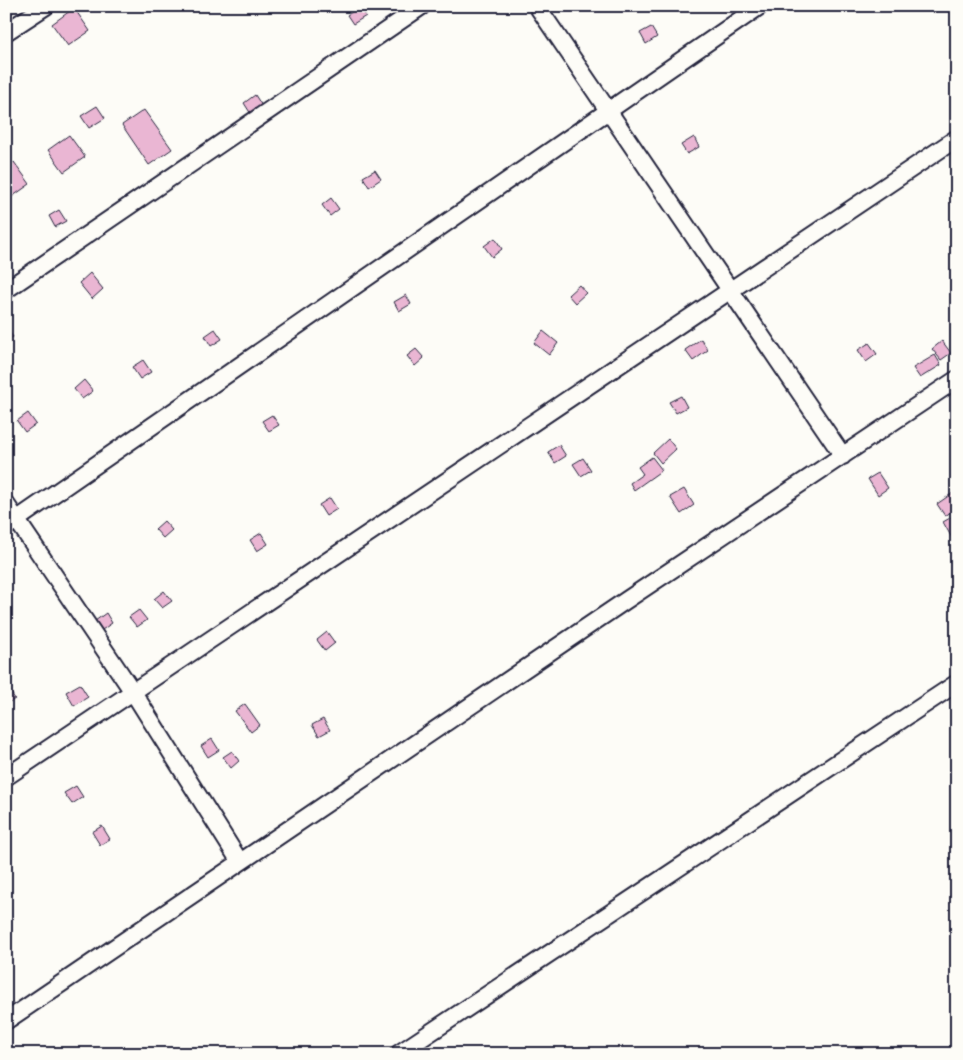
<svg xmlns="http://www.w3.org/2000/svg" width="963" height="1060" viewBox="0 0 963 1060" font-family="Mali,sans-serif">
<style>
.building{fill:#eab6d3;stroke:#22223b}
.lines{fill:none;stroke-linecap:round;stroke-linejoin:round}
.minor-casing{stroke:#22223b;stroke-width:20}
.minor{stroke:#fdfcf7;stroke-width:16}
</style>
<rect width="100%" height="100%" fill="#fdfcf7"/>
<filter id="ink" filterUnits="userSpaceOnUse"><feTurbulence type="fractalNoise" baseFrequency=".02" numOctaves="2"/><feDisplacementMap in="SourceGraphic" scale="10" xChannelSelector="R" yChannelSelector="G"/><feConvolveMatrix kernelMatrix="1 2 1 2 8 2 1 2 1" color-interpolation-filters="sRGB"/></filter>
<g filter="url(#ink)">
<path class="building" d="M360,7L366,16L353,24L347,15Z
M74,8L90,31L68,46L52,24Z
M651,27L657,37L646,44L640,33Z
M255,95L262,106L251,114L244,103Z
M97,106L105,118L89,128L81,116Z
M144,110L172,149L149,165L122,125Z
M69,135L85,157L64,172L48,150Z
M694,137L699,147L687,154L681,145Z
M14,162L30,184L6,201V168Z
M375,170L381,179L369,187L363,177Z
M331,198L339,209L330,216L322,205Z
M59,210L66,221L55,227L49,216Z
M495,238L502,249L492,257L484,246Z
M90,273L103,289L92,299L79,283Z
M579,285L586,293L575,303L568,295Z
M406,295L411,304L399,311L394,302Z
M6,328L13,337L6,341Z
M215,329L222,339L211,346L205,336Z
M543,331L558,343L549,355L534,343Z
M701,339L708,350L693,361L685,350Z
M942,341L951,353L941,360L932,349Z
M869,343L877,354L866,362L858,350Z
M416,349L424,358L415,366L407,356Z
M935,355L941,365L920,378L913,368Z
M143,360L151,372L140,379L132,367Z
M84,380L93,391L82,399L74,389Z
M681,396L687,407L676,413L669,402Z
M28,413L36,424L25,432L17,421Z
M272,415L279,425L269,431L262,421Z
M668,439L676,449L661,463L653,453Z
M559,445L566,456L555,463L548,452Z
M652,457L662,470L634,490L630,483L643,474L638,467Z
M583,458L591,470L581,476L573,464Z
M878,473L888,488L878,495L868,479Z
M684,489L694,505L681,514L670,497Z
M957,490V508L945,516L937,504Z
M330,498L337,509L326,516L319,505Z
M957,514V536L952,538L943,522Z
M164,521L172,530L163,538L155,529Z
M261,533L268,544L257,551L250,540Z
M164,591L172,601L162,608L154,599Z
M139,610L147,620L137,627L129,617Z
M106,613L112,623L102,630L95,621Z
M327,632L335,643L325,651L317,640Z
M80,684L88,697L74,706L66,692Z
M8,688L15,699L6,704V689Z
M245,704L260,725L251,732L235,711Z
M323,719L330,730L319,736L312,725Z
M212,739L219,750L208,757L201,746Z
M232,751L239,761L231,768L223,757Z
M76,786L83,797L72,804L64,793Z
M102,826L110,839L100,845L92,832Z"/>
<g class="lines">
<defs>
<path id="minor" d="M537,6L843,456
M6,32L46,6
M6,290L422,6
M6,504L133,692L240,862
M6,527L760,6
M6,777L957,138
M6,1021L625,601L957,379
M398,1054L957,683"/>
</defs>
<use href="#minor" class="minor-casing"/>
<use href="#minor" class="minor"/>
</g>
</g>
<rect width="963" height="1060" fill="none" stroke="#fdfcf7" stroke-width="25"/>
<rect x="12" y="12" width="938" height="1035" fill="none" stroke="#22223b" stroke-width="2" filter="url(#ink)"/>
</svg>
